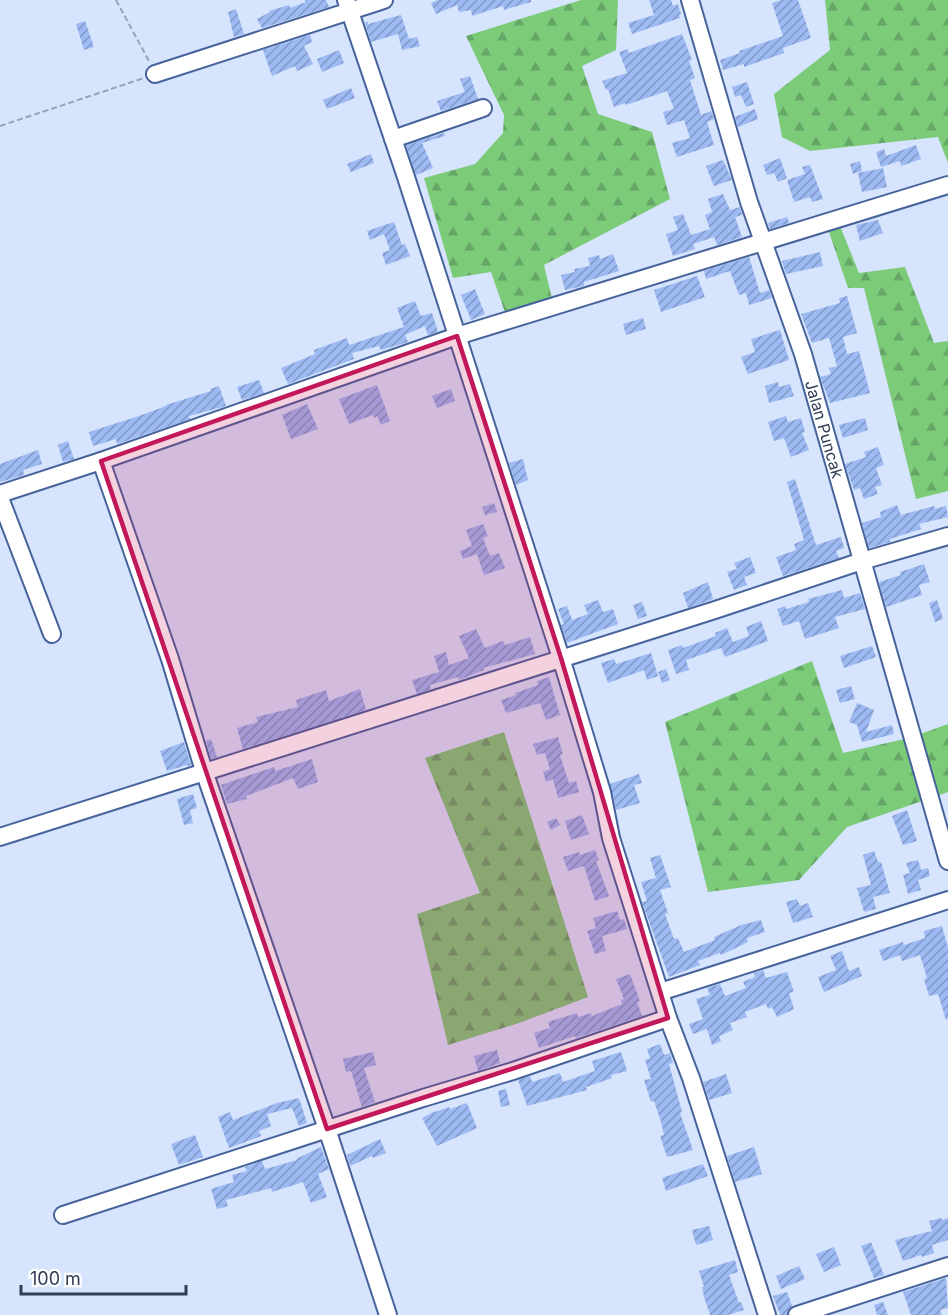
<svg xmlns="http://www.w3.org/2000/svg" width="948" height="1315" viewBox="0 0 948 1315" font-family="Inter,sans-serif">
<style>
.forest{fill:url(#forest-firs)}
.building{fill:url(#building-hatch)}
.lines{fill:none;stroke-linecap:round;stroke-linejoin:round}
.minor-casing{stroke:#47639b;stroke-width:20}
.path{stroke:#96a3bd;stroke-width:2;stroke-dasharray:6 3;stroke-linecap:butt}
.minor{stroke:#fff;stroke-width:16}
.marked{fill:#c2185b;fill-opacity:0.2;stroke:#c2185b;stroke-width:4.5;stroke-linejoin:round}
.labels{text-anchor:middle;dominant-baseline:central;stroke-width:6;stroke-linejoin:round;paint-order:stroke}
.street-label{font-size:16px;fill:#303d56;stroke:#fff}
</style>
<defs>
<pattern id="forest-firs" width="22" height="20" patternUnits="userSpaceOnUse" patternTransform="scale(1.5)"><rect width="22" height="20" fill="#7ccb79"/><path d="M5 1l3.5 6h-7zM16 11l3.5 6h-7z" fill="#66a666"/></pattern>
<pattern id="building-hatch" width="6" height="6" patternUnits="userSpaceOnUse" patternTransform="scale(1.5)"><rect width="6" height="6" fill="#9dbaf3"/><path d="M-1 1l2-2M0 6l6-6M5 7l2-2" fill="none" stroke="#8098c8"/></pattern>
</defs>
<rect width="100%" height="100%" fill="#d6e4fe"/>
<path class="forest" d="M581,0H618L616,50L582,66L598,114L652,132L670,199L544,265L554,307L509,324L491,272L453,278L424,178L475,164L503,133L504,115L466,36Z
M825,0H948V163L938,137L810,151L782,137L774,94L830,50Z
M838,221L859,273L905,267L934,343L948,341V491L916,499L864,288H848L826,223Z
M812,661L843,753L909,738L948,724V792L847,827L799,880L708,892L665,722Z
M504,732L588,997L519,1023L448,1045L417,914L480,893L425,758Z"/>
<path class="building" d="M305,0H326L329,7L262,28L257,19L270,12L269,11L289,5L290,8L306,2Z
M438,0H531V2L504,10L503,6L472,16L471,10L459,12L457,5L436,14L431,3Z
M649,0H671L673,6L678,4L681,14L679,15L680,18L632,34L628,23L654,15Z
M781,0H798L811,38L783,48L784,53L744,67V64L723,70L720,60L740,53L739,51L783,36L772,3Z
M236,9L244,34L234,37L228,12Z
M401,15L409,39L417,37L420,46L402,50L398,34L371,42L365,22H368V24Z
M85,21L94,47L84,50L76,24Z
M682,34L692,60L689,61L695,78L690,80L701,115L711,111L714,119L707,122L714,145L677,157L672,143L690,138L684,120L667,125L663,112L674,109L667,91L626,105L625,103L614,107L608,89L606,90L602,81L627,73L619,52L628,49L629,53Z
M310,35L312,42L304,46L313,64L297,71L295,66L272,76L263,50Z
M339,50L344,63L322,72L317,59Z
M470,76L478,99L441,111L437,101L465,92L460,79Z
M747,82L754,104L746,107L741,95L735,97L732,87Z
M351,88L355,98L327,109L323,100Z
M755,109L758,119L738,127L735,117Z
M444,133L445,136L422,143L433,168L416,175L406,145Z
M916,145L921,159L901,166L900,161L881,167L876,152L884,149L886,156Z
M371,154L374,163L351,172L347,164Z
M780,158L787,178L778,182L774,173L767,175L763,165Z
M723,160L732,180L714,186L706,166Z
M860,161L862,171L853,174L850,164Z
M810,165L823,199L812,202L810,197L794,202L787,180L805,174L802,167Z
M883,168L887,187L862,192L858,173Z
M723,194L730,210L740,207L742,215L735,217L742,237L717,245L714,237L693,244L695,249L673,256L666,234L678,230L673,217L683,214L691,235L710,229L705,215L712,212L708,199Z
M787,217L789,223L770,229L768,223Z
M878,220L883,233L860,241L856,225Z
M394,222L402,245L405,244L410,256L386,265L382,253L390,250L384,234L370,240L367,231Z
M820,252L823,266L786,274L782,261Z
M613,254L619,271L584,282V286L565,290L561,275L575,272L574,269L590,266L588,258L599,255L600,259Z
M749,257L760,293L769,290L772,298L749,305L746,293L739,295L730,271L706,279L704,271Z
M697,276L705,297L661,312L654,290Z
M475,289L485,314L471,320L461,295Z
M847,296L857,333L843,337L847,354L859,351L870,393L830,403L820,377L831,374L829,368L837,366L829,338L812,343L801,314L840,303L839,298Z
M415,301L421,316L432,313L438,332L428,335L425,326L405,335L408,342L381,350L379,346L352,353L354,359L288,384L281,368L315,354L314,350L347,338L349,345L404,327L397,308Z
M643,318L646,329L626,335L623,324Z
M780,330L789,360L748,374L741,357L755,352L751,339Z
M259,380L264,393L242,400L237,387Z
M778,382L779,387L790,384L794,396L769,403L765,386Z
M377,385L390,421L381,425L377,416L374,418L373,415L349,424L339,399Z
M219,386L226,406L189,416L190,419L117,444L116,439L93,446L89,432L139,416L166,406V405L211,391L210,389Z
M451,389L455,401L437,408L432,396Z
M307,404L318,429L291,439L282,415Z
M786,416L788,422L801,418L805,432L802,433L809,450L791,457L784,438L774,441L768,422Z
M865,418L868,430L843,438L839,425Z
M68,441L74,459L63,462L58,445Z
M878,447L884,465L876,468L882,485L875,487L878,494L864,499L860,488L854,490L845,464L866,457L864,452Z
M38,450L42,464L23,470L24,475L0,482V464Z
M523,459L528,480L516,485L509,463Z
M795,479L816,545L841,537L844,548L836,551L839,558L783,576L776,557L796,550L794,544L804,540L787,482Z
M494,503L497,512L485,515L482,507Z
M897,505L901,515L934,506L935,509L946,506L948,517L919,524L921,529L890,539V542L869,548L862,523L881,517L880,512Z
M483,524L488,536L483,538L490,556L499,553L505,568L484,575L477,554L463,559L460,551L472,546L466,530Z
M750,557L756,573L744,577L747,585L734,590L727,572L737,569L734,563Z
M924,564L930,582L919,585L922,595L886,607L879,582L901,575L900,572Z
M708,582L713,599L688,608L683,593Z
M842,590L844,598L860,593L865,609L835,617L839,628L805,639L799,621L783,626L777,609L785,606L786,609L809,602L808,599Z
M598,600L603,612L613,609L618,624L567,643L561,625L564,624L558,609L567,606L572,620L588,614L584,605Z
M937,600L943,619L935,622L929,603Z
M642,602L647,616L638,619L633,605Z
M761,621L768,641L725,657L721,648L686,660L689,670L676,674L668,650L682,645L683,648L716,636L715,633L727,628L733,642L749,636L746,627Z
M476,629L485,648L503,641L505,645L530,637L535,654L483,668L484,670L459,680L458,677L430,685L431,689L417,694L412,680L439,672L434,656L446,652L449,665L469,658L459,636Z
M872,646L876,657L844,668L840,656Z
M651,653L658,676L647,680L644,670L608,683L601,663L614,659L616,664Z
M666,669L670,680L662,683L658,672Z
M549,677L560,715L546,720L540,703L506,713L501,700L516,695L515,693L538,685L537,681Z
M851,686L855,699L840,703L836,690Z
M360,689L366,710L243,749L237,728L258,722L256,717L298,707L296,700L326,690L329,701Z
M857,703L874,710L866,732L892,725L894,734L862,742L857,725L849,722Z
M558,737L563,754L560,755L569,783L576,781L579,792L558,798L553,779L546,782L543,772L550,769L545,753L537,755L533,744Z
M211,739L217,757L211,759L206,741Z
M184,742L191,765L188,766L187,765L167,771L160,751Z
M312,759L318,782L298,789L293,778L246,796L247,799L227,804L221,785L274,767L275,771Z
M639,774L642,783L634,785L640,803L616,810L610,784Z
M193,794L197,808L190,810L193,823L184,825L177,799Z
M907,810L917,841L903,845L892,816Z
M582,815L589,834L571,840L565,821Z
M556,818L560,825L551,830L547,822Z
M595,850L599,860L596,861L609,896L595,901L584,866L568,871L563,857L579,852L580,855Z
M874,851L878,862H881L890,893L873,897L876,909L864,912L857,888L871,885L863,855Z
M660,855L671,887L660,890L668,913L665,914L674,939L678,938L684,952L715,940L714,937L741,925L761,920L765,932L747,938L748,942L721,955L720,953L698,961L700,965L669,977L642,902L647,901L641,882L656,878L650,858Z
M918,860L921,870L928,868L930,876L918,880L921,890L908,894L903,875L910,873L906,863Z
M797,899L800,906L808,903L813,917L793,923L786,902Z
M617,911L620,920L624,919L627,929L602,936L606,951L595,954L587,931L596,928L593,918Z
M942,926L948,948V1019L946,1020L938,994L929,996L924,979L927,978L920,955L902,961L900,955L883,961L879,950L903,942L904,945L925,938L924,931Z
M842,951L849,971L859,967L862,976L824,992L818,977L836,970L830,956Z
M763,970L766,978L787,972L794,992L789,993L794,1009L777,1017L772,1007L768,1009L766,1004L745,1012L747,1017L730,1023L733,1030L719,1036L721,1041L712,1045L707,1029L693,1034L689,1024L703,1019L696,999L710,995L707,988L720,984L725,996L746,988L743,982L755,977L754,973Z
M630,974L640,1001L637,1002L642,1016L576,1038L575,1036L539,1048L534,1033L550,1028L548,1022L577,1013L578,1017L591,1013L592,1016L622,1004L621,1000L624,999L616,979Z
M660,1044L664,1055L670,1053L673,1063L669,1064L682,1112L680,1113L693,1150L667,1157L660,1136L664,1135L661,1122L654,1101L651,1102L644,1080L651,1079L645,1060L650,1058L647,1049Z
M497,1050L500,1063L478,1071L474,1056Z
M373,1052L376,1065L364,1068L375,1102L362,1107L351,1071L346,1072L343,1059Z
M621,1052L627,1071L611,1075L612,1078L586,1087L587,1090L527,1106L518,1080L530,1076L532,1082L560,1073L563,1082L595,1071L592,1061Z
M726,1074L732,1093L709,1100L703,1082Z
M506,1089L510,1105L501,1107L498,1091Z
M299,1098L307,1123L299,1126L292,1108L267,1114L271,1126L259,1131L261,1136L229,1148L218,1117L230,1112L233,1120L277,1103Z
M467,1103L477,1128L437,1146L422,1118L435,1111V1112L449,1107L450,1109Z
M195,1135L203,1157L179,1165L171,1144Z
M380,1139L386,1153L373,1158L372,1156L350,1166L347,1155Z
M321,1147L329,1169L318,1174L327,1197L311,1203L303,1182L272,1192L271,1188L226,1200L228,1206L217,1209L211,1189L234,1182L232,1175L247,1171L245,1167L262,1161L265,1169L273,1167L297,1160L296,1159Z
M754,1147L762,1174L735,1182L727,1156Z
M703,1164L708,1176L666,1191L662,1178Z
M941,1218L942,1220L948,1218V1240L932,1245L934,1253L922,1257L921,1255L903,1261L895,1240L932,1231L929,1221Z
M709,1226L713,1240L696,1245L692,1230Z
M871,1242L884,1275L874,1278L861,1246Z
M834,1247L841,1265L824,1272L816,1254Z
M735,1260L738,1272L729,1275L739,1303L741,1302L744,1310L728,1315H710L704,1297L702,1287H704L699,1271Z
M799,1266L805,1279L781,1289L776,1276Z
M946,1278L948,1308L940,1310L942,1315H911L903,1292Z
M787,1292L792,1306L787,1315H780L773,1296Z
M883,1302L888,1315H877L874,1305Z"/>
<g class="lines">
<defs>
<g id="minor">
<path d="M346,0L405,174L561,658L602,792L611,838L668,1018L691,1078L767,1315"/>
<path id="s1" d="M690,0L749,202L803,354L948,861"/>
<path d="M155,74L384,0"/>
<path d="M393,139L483,108"/>
<path d="M101,461L170,659L204,771L327,1129L388,1315"/>
<path d="M0,494L101,461L457,336L948,185"/>
<path d="M0,498L52,634"/>
<path d="M0,837L715,610L862,561L948,536"/>
<path d="M660,992L948,900"/>
<path d="M63,1215L423,1098L513,1071L668,1018"/>
<path d="M797,1315L948,1266"/>
</g>
</defs>
<use href="#minor" class="minor-casing"/>
<path class="path" d="M116,0L150,63
M0,126L144,78"/>
<use href="#minor" class="minor"/>
</g>
<path class="marked" d="M457,336L561,658L668,1018L327,1129L101,461Z"/>
<g class="labels">
<g class="street-label">
<text stroke="none"><textPath href="#s1" startOffset="450">Jalan Puncak</textPath></text>
</g>
</g>
<path d="M21 1285v9h165v-9" fill="none" stroke="#303d56" stroke-width="3"/>
<text x="30" y="1285" font-size="18" fill="#303d56" stroke="#ffffff" stroke-width="4.5" paint-order="stroke">100 m</text>
</svg>
